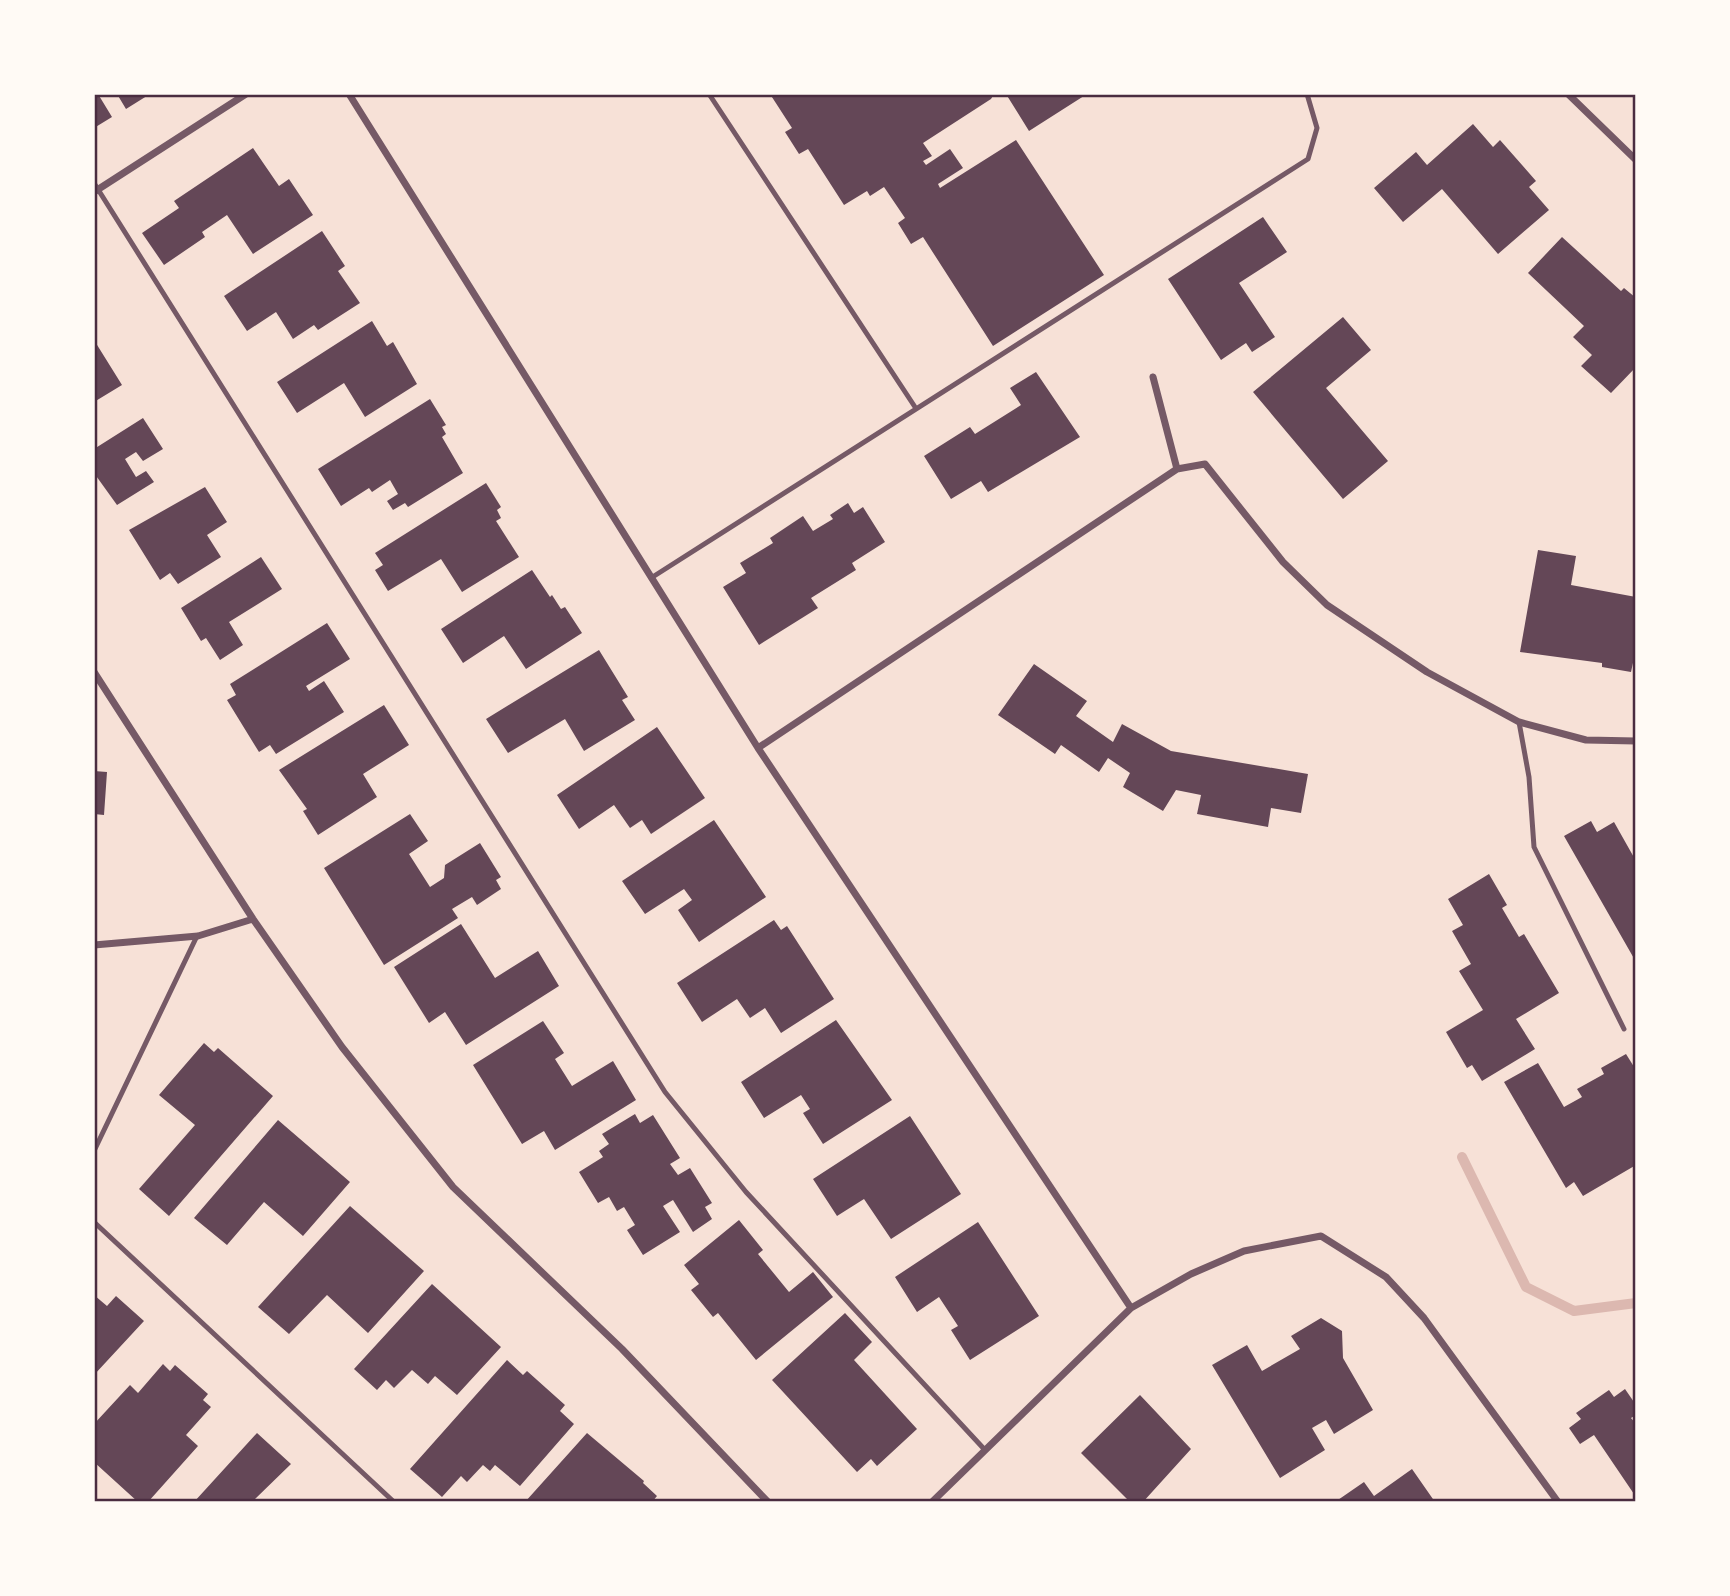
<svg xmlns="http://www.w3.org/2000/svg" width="1730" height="1596" viewBox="0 0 1730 1596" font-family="'Asap Condensed',sans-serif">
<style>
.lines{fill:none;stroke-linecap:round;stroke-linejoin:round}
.stream{stroke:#dcb8b0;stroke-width:10}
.building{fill:#644757}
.service{stroke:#755966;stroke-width:5}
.minor{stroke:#755966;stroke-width:7}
.neatline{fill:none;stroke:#4a2c40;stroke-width:2.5}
</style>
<rect width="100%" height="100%" fill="#f7e1d7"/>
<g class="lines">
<path class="stream" d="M1462,1157L1526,1287L1574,1311L1636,1303"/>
</g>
<path class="building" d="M94,94H98L112,117L94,128Z
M117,94H150L126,109Z
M770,94H994L991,99L923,143L932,156L923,161L926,165L950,149L963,168L938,184L940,188L1016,140L1104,275L993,346L923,237L911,244L898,223L905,218L884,187L870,196L867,191L844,205L808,149L799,154L785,132L792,128Z
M1006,94H1087L1029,131Z
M1473,124L1493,147L1500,140L1536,181L1529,187L1549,210L1498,254L1442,189L1403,222L1374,188L1416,152L1427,165Z
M253,148L279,186L289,179L313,215L253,254L227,215L202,232L205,237L164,265L142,233L179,208L174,201Z
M1263,217L1287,252L1239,283L1275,337L1252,352L1246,343L1221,360L1168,279Z
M322,231L345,266L338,271L360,303L318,330L314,325L293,339L276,312L247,331L224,296Z
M1562,237L1621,291L1624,288L1636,298V367L1611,393L1581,366L1592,355L1573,337L1584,326L1528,273Z
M1343,317L1371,350L1326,388L1388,461L1343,499L1253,392Z
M372,321L387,346L393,342L417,384L365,417L344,383L297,413L277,382Z
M94,340L122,385L94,402Z
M1036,372L1080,437L988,492L981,481L951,499L924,456L970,427L975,434L1021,405L1010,388Z
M430,399L446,425L442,427L446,434L442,437L463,473L408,507L405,503L393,510L387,501L398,494L390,480L372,492L369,488L341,506L318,469Z
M143,418L163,449L143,461L136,452L125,459L136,477L146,471L154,482L117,505L94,473V449Z
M486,483L501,507L497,510L501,518L496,521L519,557L462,592L441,559L388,591L375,570L383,565L375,553Z
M205,487L227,522L207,535L221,557L178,584L170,573L160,580L129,530Z
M848,503L854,513L863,507L885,542L852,563L856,570L811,598L818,608L759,645L723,587L746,573L740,563L773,543L770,538L803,516L813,531L833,519L830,515Z
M1538,550L1576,556L1571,585L1636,597V649L1631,672L1602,667V663L1520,652Z
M261,557L282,589L229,622L243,645L220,660L206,638L201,641L181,608Z
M532,570L550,597L552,595L561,609L565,607L582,633L526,669L504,636L463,663L441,629Z
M327,623L350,659L306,686L309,691L324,681L344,712L276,754L270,745L259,752L227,700L236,695L230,684Z
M599,650L628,697L622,700L635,720L584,751L565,719L508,753L486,719Z
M1034,664L1087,701L1076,716L1113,742L1122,724L1171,751L1308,774L1301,813L1271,808L1268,827L1197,814L1201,795L1176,790L1163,811L1123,787L1130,773L1108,758L1099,772L1061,745L1055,754L998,715Z
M384,705L409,745L363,774L377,797L318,835L303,811L307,809L279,770Z
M657,727L705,798L651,834L642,820L630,828L614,805L579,829L557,795Z
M94,771L107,772L104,815L94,814Z
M410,814L428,841L409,854L430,887L444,878L445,865L480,843L501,877L496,880L501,889L477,905L472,897L452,909L458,918L384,965L324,868Z
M714,820L766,897L699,942L678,910L692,900L684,889L645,914L622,881Z
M1591,821L1597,832L1614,822L1636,861V962L1564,836Z
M1489,874L1507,905L1502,908L1519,937L1524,934L1559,993L1516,1019L1535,1049L1482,1081L1472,1065L1467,1068L1446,1032L1483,1010L1459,971L1471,964L1452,931L1463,925L1448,899Z
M774,920L781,930L787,926L834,999L781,1033L765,1008L750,1018L737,999L702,1022L677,983Z
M461,924L495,978L538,951L559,986L466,1045L445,1012L429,1023L394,967Z
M836,1020L892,1100L823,1144L803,1113L810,1109L801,1095L764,1118L741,1082Z
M543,1021L564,1053L555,1059L572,1086L613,1061L636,1100L555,1150L544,1131L522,1144L473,1065Z
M204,1043L214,1052L218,1048L273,1096L169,1216L139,1189L195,1125L159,1095Z
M1626,1054L1636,1070V1165L1583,1196L1574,1182L1566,1188L1504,1082L1538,1063L1564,1107L1582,1097L1577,1089L1604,1074L1601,1068Z
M635,1114L640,1123L653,1115L680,1158L670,1164L678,1175L690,1168L712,1203L705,1207L712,1219L693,1232L673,1200L663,1206L680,1232L643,1255L627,1230L635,1225L624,1207L617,1211L609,1197L598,1203L579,1172L603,1157L599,1151L609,1144L602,1134Z
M910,1116L961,1194L891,1239L864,1199L837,1216L813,1179Z
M278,1120L350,1182L303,1236L264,1202L227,1245L194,1218Z
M350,1206L424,1271L368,1333L327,1295L289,1334L258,1307Z
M739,1220L763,1250L758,1254L789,1292L813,1272L833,1297L756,1360L718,1313L713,1317L691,1290L699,1284L684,1265Z
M978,1222L1039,1316L970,1360L951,1330L958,1326L939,1297L917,1312L895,1277Z
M432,1284L501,1347L457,1395L435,1376L428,1384L412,1370L394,1388L386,1380L377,1390L354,1369Z
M94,1295L107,1306L116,1296L144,1321L94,1375Z
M845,1313L872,1342L854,1360L917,1429L877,1466L871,1459L857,1472L772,1380Z
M1321,1318L1342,1331L1343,1358L1373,1410L1334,1434L1326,1420L1312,1428L1325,1450L1280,1478L1212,1365L1247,1345L1262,1371L1300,1349L1291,1336Z
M507,1360L523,1375L527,1371L565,1405L560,1411L574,1424L520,1486L495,1465L490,1471L483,1465L467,1482L461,1476L442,1497L410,1469Z
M163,1364L170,1371L175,1365L208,1394L203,1400L211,1407L186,1435L198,1446L148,1502H138L94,1462V1424L130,1385L138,1393Z
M1625,1389L1636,1405V1415L1631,1418L1636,1424V1497L1594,1435L1580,1444L1569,1428L1581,1419L1576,1413L1609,1390L1614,1397Z
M1140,1395L1191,1449L1143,1502H1130L1081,1453Z
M257,1433L291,1464L252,1502H194Z
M587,1433L644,1481L643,1483L657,1496L652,1502H525Z
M1412,1469L1435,1502H1335L1364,1482L1374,1496Z"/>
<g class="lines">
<path class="service" d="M709,94L915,407
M94,183L665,1092L746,1192L985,1450
M651,578L1308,159L1317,128L1307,94
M1519,722L1529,777L1534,847L1624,1029
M94,1151L197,936
M94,1222L394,1502"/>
<path class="minor" d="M349,94L758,748L1131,1308
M1568,94L1636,160
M94,192L246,94
M1153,377L1177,469L1205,464L1283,562L1327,605L1427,672L1519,722L1586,740L1636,741
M94,672L253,919L342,1047L453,1187L622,1349L768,1502
M758,748L1177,469
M94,945L198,936L253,919
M932,1502L1131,1308L1191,1274L1244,1251L1321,1236L1386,1277L1424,1318L1558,1502"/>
</g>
<rect width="1730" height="1596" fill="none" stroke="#fffaf5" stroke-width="192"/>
<rect x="96" y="96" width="1538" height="1404" class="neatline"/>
</svg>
